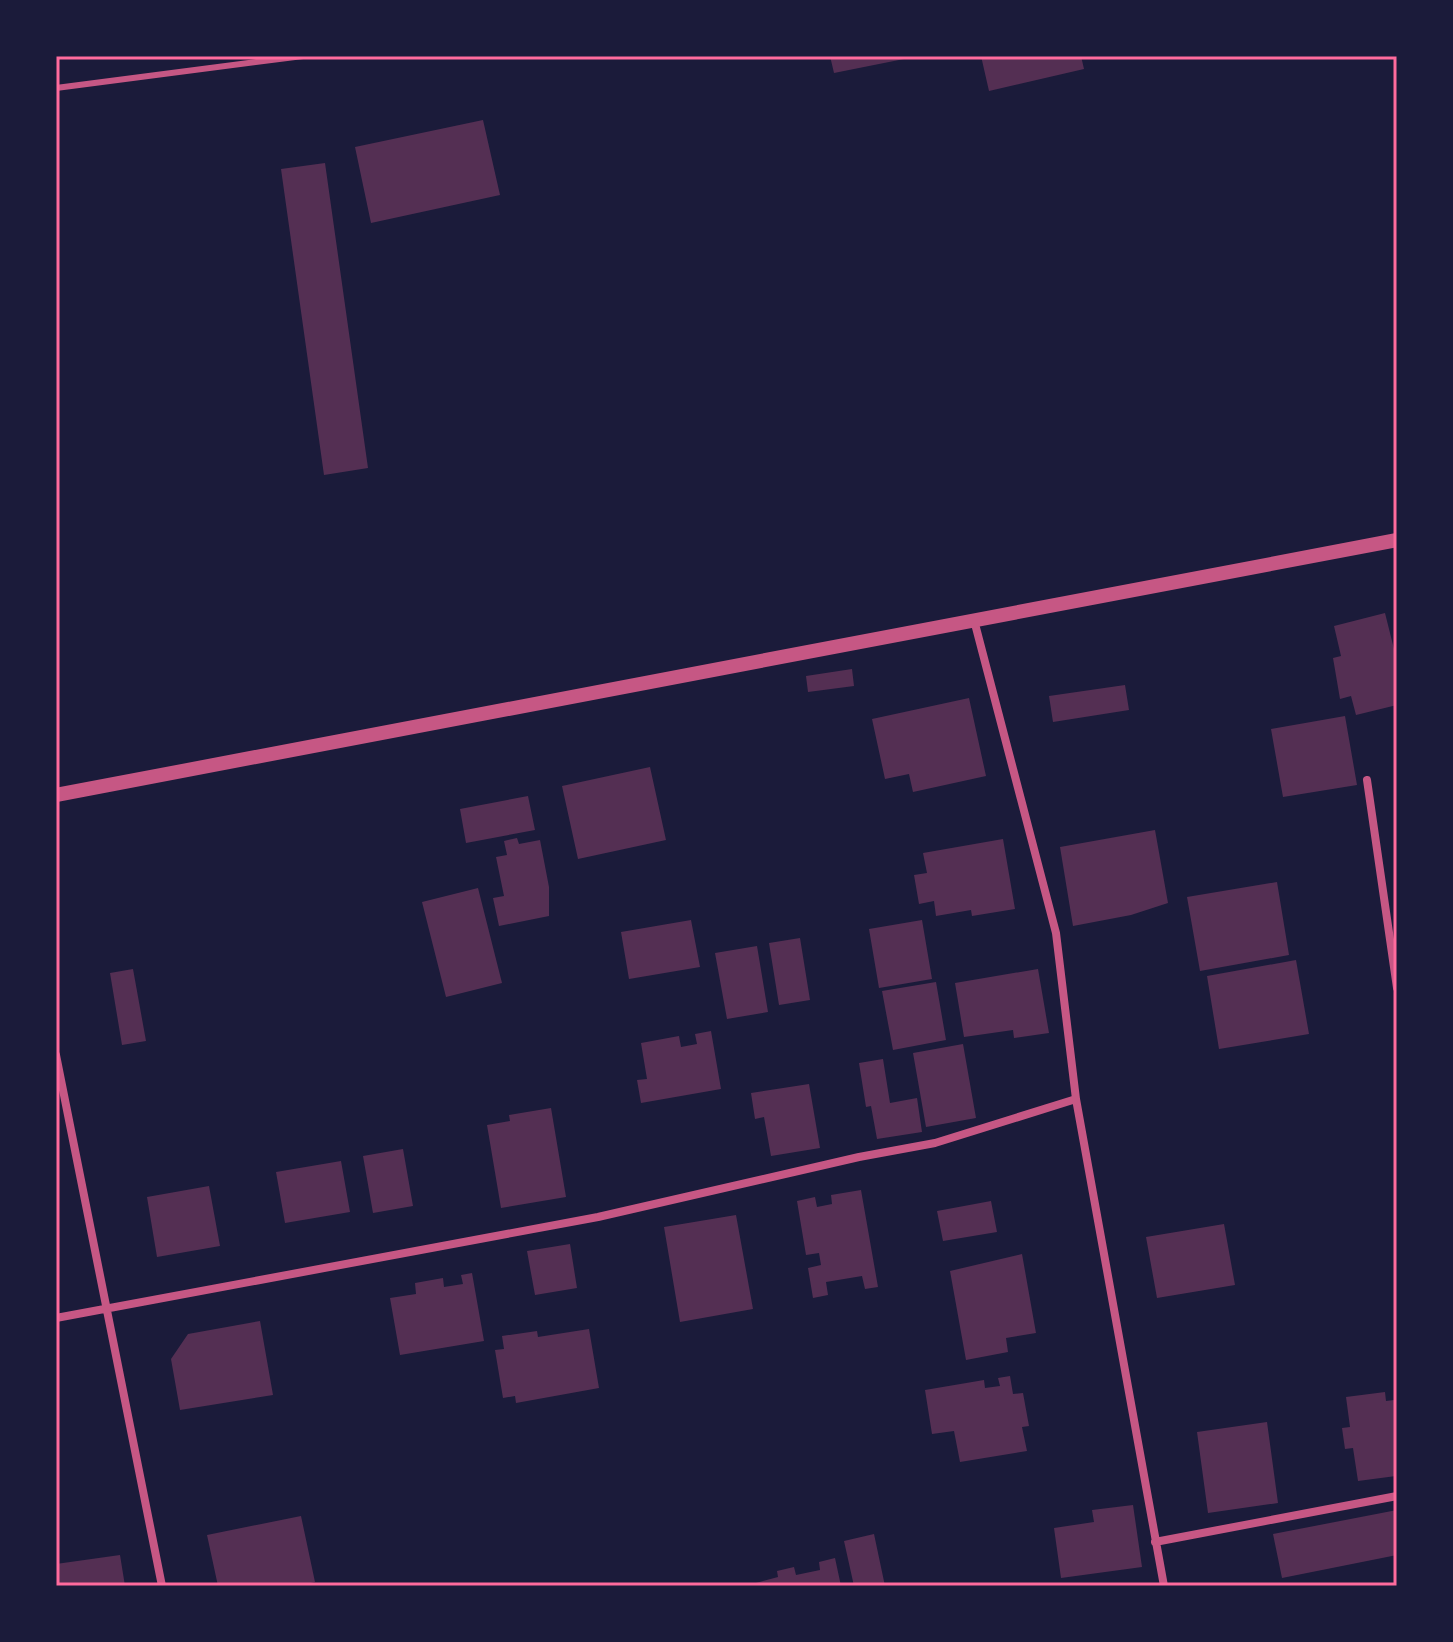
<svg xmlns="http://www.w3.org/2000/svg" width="1453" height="1642" viewBox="0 0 1453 1642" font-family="'Alegreya Sans',sans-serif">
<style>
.building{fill:#542f53}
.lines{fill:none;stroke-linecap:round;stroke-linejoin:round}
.service{stroke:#c65784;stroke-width:6}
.minor{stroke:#c65784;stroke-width:8}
.tertiary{stroke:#c65784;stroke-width:14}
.neatline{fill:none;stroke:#ff6b9d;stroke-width:3}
</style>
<rect width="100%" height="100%" fill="#1b1b3a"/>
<path class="building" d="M830,56H914V57L834,73Z
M981,56H1081L1084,69L989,91Z
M483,120L500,195L371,223L355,147Z
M325,163L368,468L324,475L281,169Z
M1385,613L1397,661V705L1356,715L1351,696L1340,699L1333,658L1341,656L1334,626Z
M852,669L854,686L808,692L806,676Z
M1125,685L1129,710L1053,722L1049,696Z
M969,698L986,776L913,792L909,774L885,779L872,719Z
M1345,716L1357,785L1283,797L1271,729Z
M650,767L666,840L578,859L562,786Z
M528,796L535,830L466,843L460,809Z
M1155,830L1168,903L1131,915L1073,926L1060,847Z
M517,838L519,844L540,840L549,887V916L499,926L493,898L504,896L496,857L507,855L504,841Z
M1003,839L1015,909L972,916L971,910L936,916L934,901L919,904L914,875L927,873L923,853Z
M1277,882L1289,955L1200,971L1187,897Z
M478,888L502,983L446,997L422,902Z
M691,920L700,967L629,979L621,932Z
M922,920L932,979L879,988L869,929Z
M800,938L810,1000L779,1005L769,943Z
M757,946L768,1012L727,1019L715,953Z
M1296,960L1309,1034L1219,1049L1207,976Z
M133,969L146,1041L122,1045L110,973Z
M1038,969L1049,1033L1014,1038L1013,1030L964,1037L955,983Z
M936,982L946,1040L893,1050L882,991Z
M711,1031L721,1089L641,1103L637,1080L647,1079L641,1043L679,1036L681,1047L697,1044L695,1034Z
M963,1044L976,1118L926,1127L913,1053Z
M883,1059L890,1103L917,1098L922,1132L877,1139L871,1106L866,1107L859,1063Z
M809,1084L820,1148L771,1156L764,1117L755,1119L751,1093Z
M551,1108L566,1197L501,1208L487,1125L510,1121L509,1115Z
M403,1149L413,1206L373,1213L363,1156Z
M341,1161L350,1212L285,1223L276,1172Z
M209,1186L220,1246L157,1257L147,1197Z
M861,1190L878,1287L865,1289L862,1276L826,1282L828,1295L813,1298L808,1268L821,1265L819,1253L806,1255L797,1201L815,1197L817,1207L832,1204L831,1195Z
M991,1201L997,1232L943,1241L937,1211Z
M736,1215L753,1309L680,1322L664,1227Z
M1224,1224L1235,1285L1157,1298L1146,1237Z
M570,1244L577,1288L535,1295L527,1251Z
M1022,1254L1036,1333L1006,1338L1008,1352L966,1360L950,1271Z
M472,1273L484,1341L400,1355L390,1298L416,1294L415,1283L443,1278L444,1287L463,1284L461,1275Z
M260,1321L273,1395L180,1410L171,1359L188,1334Z
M589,1329L599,1388L516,1403L515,1396L503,1398L495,1350L504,1349L502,1336L537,1331L538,1337Z
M1010,1376L1013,1394L1023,1393L1029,1426L1022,1427L1027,1451L960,1462L954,1431L932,1434L925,1390L984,1380L985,1388L1000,1386L998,1378Z
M1385,1392L1386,1401L1394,1400L1397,1418L1396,1476L1358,1481L1353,1448L1345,1449L1342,1428L1350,1427L1346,1397Z
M1267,1422L1278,1503L1208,1513L1197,1432Z
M1133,1505L1142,1567L1061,1578L1054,1528L1094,1522L1092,1510Z
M1397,1510V1555L1282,1578L1273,1534Z
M301,1516L315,1582L298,1586H218L207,1535Z
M874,1534L885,1586H854L844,1541Z
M120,1555L125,1586H56V1564Z
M835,1558L841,1586H745L778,1577L777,1571L794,1567L796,1575L820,1570L819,1562Z"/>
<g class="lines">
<path class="service" d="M56,88L303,56"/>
<path class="minor" d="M974,620L1056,933L1076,1099L1164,1586
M1367,780L1397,988
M56,1055L162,1586
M56,1318L598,1217L859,1157L935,1143L1076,1099
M1155,1542L1397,1496"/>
<path class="tertiary" d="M56,795L1397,540"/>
</g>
<rect width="1453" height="1642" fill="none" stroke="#1b1b3a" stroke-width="116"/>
<rect x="58" y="58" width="1337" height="1526" class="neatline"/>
</svg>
